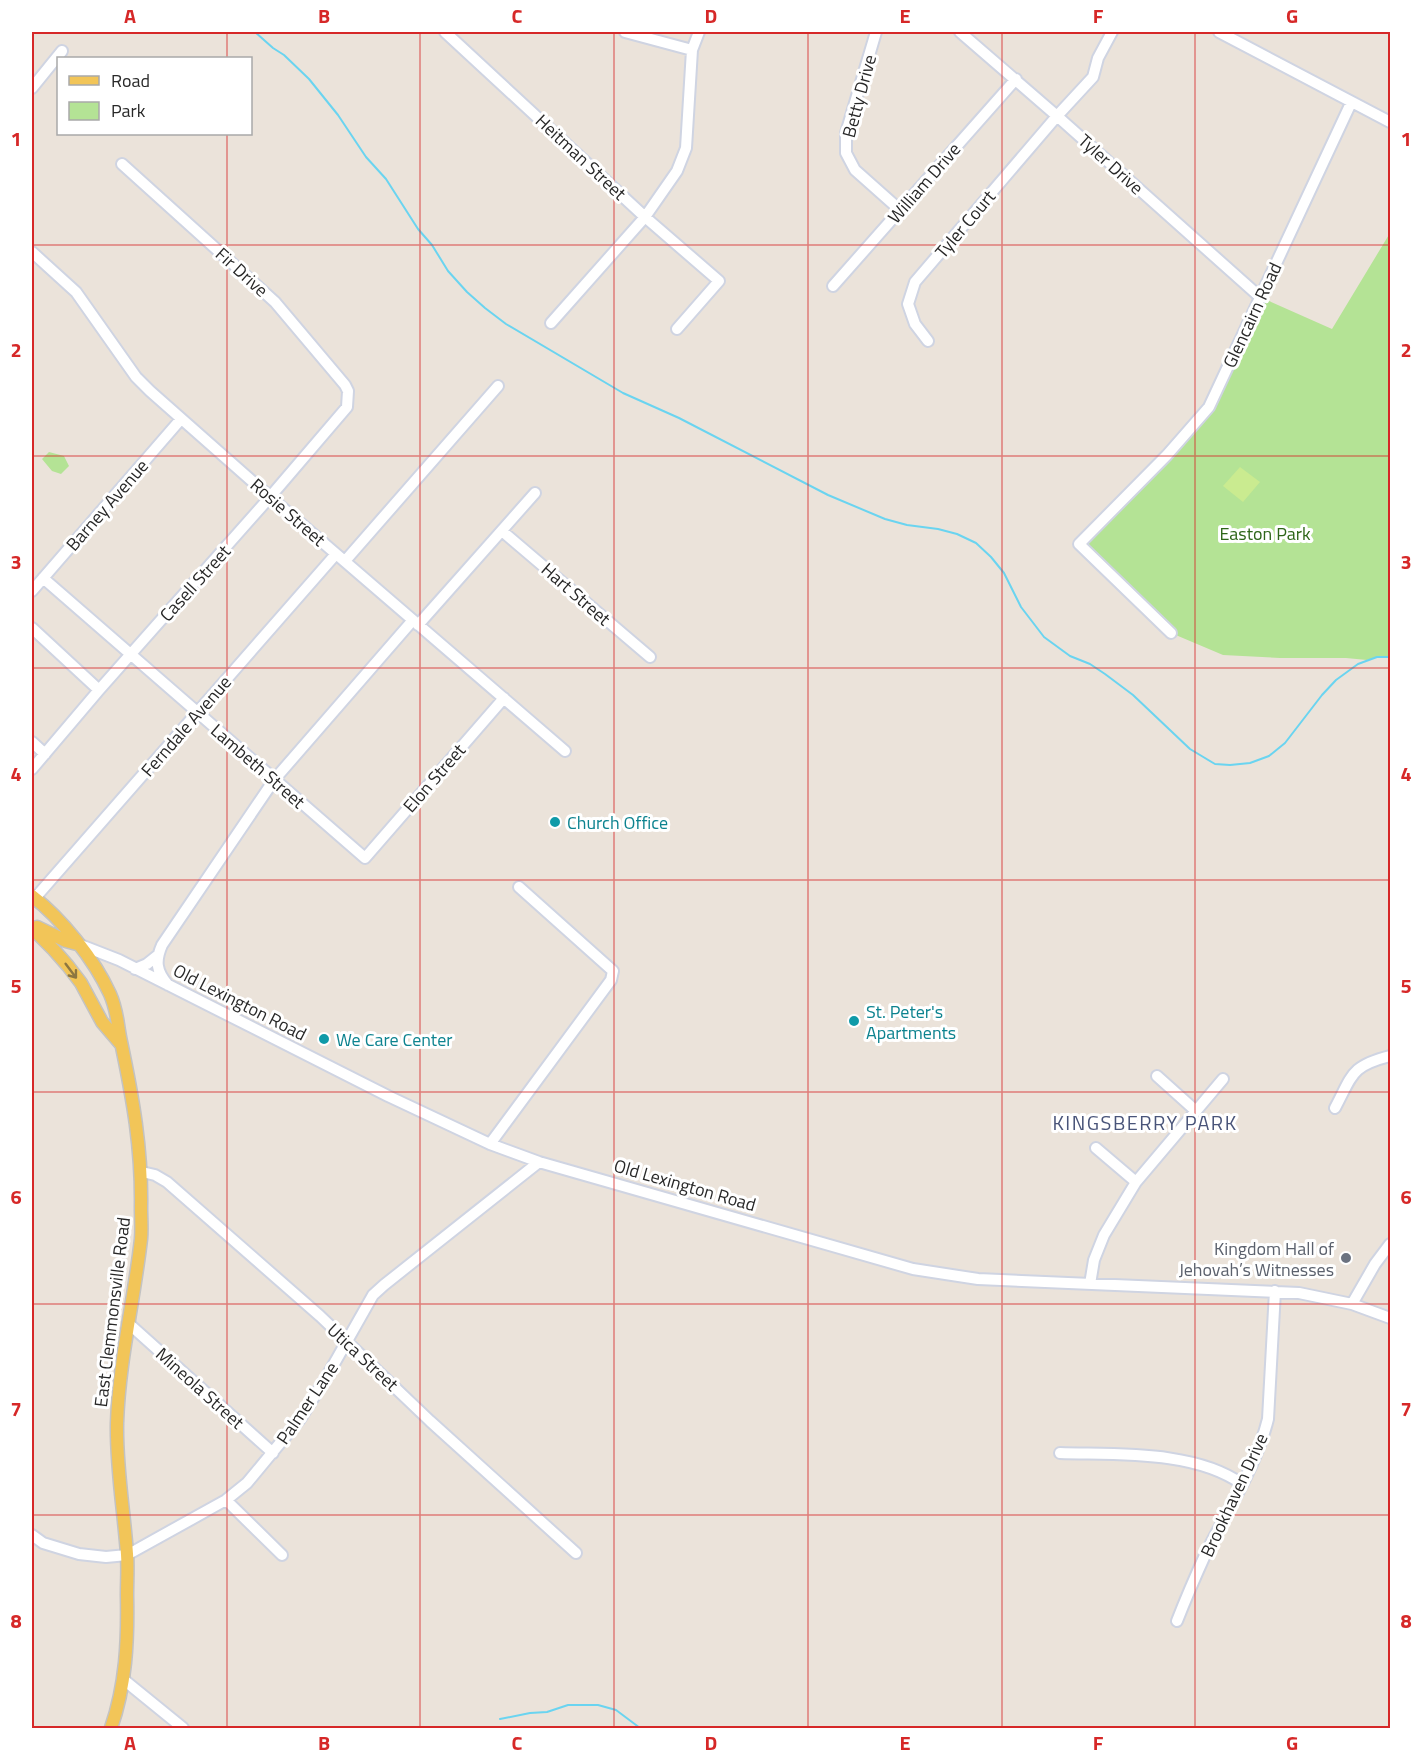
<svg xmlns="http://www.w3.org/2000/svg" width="1422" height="1760" viewBox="0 0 1422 1760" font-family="'Titillium Web',sans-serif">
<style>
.green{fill:#b4e395}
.pitch{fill:#caeb90}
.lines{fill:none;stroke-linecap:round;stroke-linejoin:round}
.stream{stroke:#6ad4f0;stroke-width:2}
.minor-casing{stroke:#cfd4e2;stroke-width:14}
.major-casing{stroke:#c3c3c3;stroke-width:15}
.minor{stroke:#fff;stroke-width:10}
.major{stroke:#f2c558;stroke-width:12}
.oneway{stroke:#8d7640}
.grid{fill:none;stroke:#d62828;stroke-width:1.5;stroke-opacity:0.55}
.culture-dot{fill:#0f9aa8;stroke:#fff;stroke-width:2}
.worship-dot{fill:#6b7280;stroke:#fff;stroke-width:2}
.labels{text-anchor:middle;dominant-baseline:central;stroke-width:6;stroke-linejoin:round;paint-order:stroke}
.street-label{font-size:18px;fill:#282828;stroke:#fff}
.park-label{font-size:18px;fill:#2d6518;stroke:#fff}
.culture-label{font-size:18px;fill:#0d838f;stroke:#fff;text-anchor:start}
.worship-label{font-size:18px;fill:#5b616d;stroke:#fff;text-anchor:end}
.neighbourhood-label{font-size:20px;letter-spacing:1.5px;fill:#495479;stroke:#fff}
.neatline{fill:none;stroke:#d62828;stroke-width:2}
.grid-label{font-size:20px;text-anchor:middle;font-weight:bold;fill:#d62828}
</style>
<rect width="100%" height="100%" fill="#ebe3da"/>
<path class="green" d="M1390,233V657H1378L1367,660L1346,658H1280L1223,655L1171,633L1079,544L1209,407L1260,297L1332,329Z
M49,452L64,456L69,466L61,474L52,471L42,459Z"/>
<path class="pitch" d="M1240,467L1260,482L1243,502L1223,486Z"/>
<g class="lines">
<path class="stream" d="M255,32L273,48L284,55L309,79L338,115L366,157L386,179L418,229L432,245L448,271L467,292L485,308L506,324L623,393L679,418L828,495L885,519L907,525L938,529L957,534L976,543L991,557L1004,573L1021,607L1044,637L1070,656L1090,664L1105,674L1133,695L1190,749L1215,764L1230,765L1250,763L1269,756L1285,743L1322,695L1336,680L1358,664L1377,657H1390
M500,1719L530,1713L547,1712L568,1705H598L616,1710L640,1728"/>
<defs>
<path id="minor" d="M445,32L645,217L719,281L677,329
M625,32L692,50
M876,32L846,133V153L855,170L900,210
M960,32L1057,116L1260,297
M1219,32L1390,122
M32,88L62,51
M32,252L76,292L136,377L150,391L270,497L565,751
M833,286L1016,79
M551,323L645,217L677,171L686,148L692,50L699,32
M928,341L915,324L908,304L915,282L1057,116L1093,77L1098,58L1112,32
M502,531L650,657
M345,561L498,386
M43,578L365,858L504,698
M32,591L181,419
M418,625L535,493
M32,628L99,690
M1171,633L1079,544L1167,455L1209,407L1351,103
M32,742L45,754
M32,769L99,690L270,497L347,407L348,391L345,385L275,302L122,164
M35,898L336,554
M78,944L119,960L388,1096L490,1144L539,1162L913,1269L978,1279L1299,1293L1352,1304L1390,1318
M135,969L147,964L157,956
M168,985C156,971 155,961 162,945L274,780L413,620
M1157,1076L1196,1111
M1335,1108C1353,1074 1351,1066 1390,1056
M490,1144L611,980L613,971L519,887
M1096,1148L1136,1182
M142,1172L155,1175L167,1182L320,1316L430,1421L576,1553
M1090,1284L1094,1260L1104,1235L1136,1182L1223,1079
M1352,1304L1375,1264L1390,1244
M128,1323L273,1453
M1060,1453C1117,1455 1194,1450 1242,1484
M226,1500L282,1555
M32,1535L43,1543L79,1554L106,1557L127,1555L226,1500L247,1483L300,1419L326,1378L373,1295L384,1285L539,1162
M1177,1621C1186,1598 1196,1575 1206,1553C1228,1509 1256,1467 1268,1419L1275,1291
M124,1680L183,1728"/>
<path id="major" d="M32,896C62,919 94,959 110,994C118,1012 117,1024 121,1042C133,1099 142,1149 141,1208C141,1218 142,1229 141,1239C134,1301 119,1361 117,1423C116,1467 124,1511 127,1554C128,1567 127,1581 127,1595C128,1641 126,1685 111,1728
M37,927L66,941L77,944
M32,928L54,950L68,966L81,983L102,1022L120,1043"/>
</defs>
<use href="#minor" class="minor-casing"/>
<use href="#major" class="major-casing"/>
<use href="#minor" class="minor"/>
<use href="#major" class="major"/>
</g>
<defs><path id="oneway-shaft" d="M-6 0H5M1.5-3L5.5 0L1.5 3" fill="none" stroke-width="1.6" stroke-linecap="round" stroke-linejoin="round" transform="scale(1.5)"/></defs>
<use class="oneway" href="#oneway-shaft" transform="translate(71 971) rotate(53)"/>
<path class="grid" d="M227,32V58M420,32V1728M614,32V1728M808,32V1728M1002,32V1728M1195,32V1728M227,134V1728M32,245H1390M32,456H1390M32,668H1390M32,880H1390M32,1092H1390M32,1304H1390M32,1515H1390"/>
<g class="culture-dot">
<circle cx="555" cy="822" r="6"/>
<circle cx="854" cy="1021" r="6"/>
<circle cx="324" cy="1039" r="6"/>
</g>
<circle class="worship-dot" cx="1346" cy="1258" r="6"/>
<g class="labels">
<g class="street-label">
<text transform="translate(859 96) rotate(-75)">Betty Drive</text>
<text transform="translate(581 157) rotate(43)">Heitman Street</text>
<text transform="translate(1111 164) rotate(42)">Tyler Drive</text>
<text transform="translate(924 183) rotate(-49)">William Drive</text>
<text transform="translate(965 224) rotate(-50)">Tyler Court</text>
<text transform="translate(242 272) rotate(42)">Fir Drive</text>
<text transform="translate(1252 315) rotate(-65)">Glencairn Road</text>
<text transform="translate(107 505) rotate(-49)">Barney Avenue</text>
<text transform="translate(288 512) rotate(41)">Rosie Street</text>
<text transform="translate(195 583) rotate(-48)">Casell Street</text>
<text transform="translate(576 594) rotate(41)">Hart Street</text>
<text transform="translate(186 726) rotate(-49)">Ferndale Avenue</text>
<text transform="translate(258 766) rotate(41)">Lambeth Street</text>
<text transform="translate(434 778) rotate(-49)">Elon Street</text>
<text transform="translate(240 1002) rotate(27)">Old Lexington Road</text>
<text transform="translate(685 1185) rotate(16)">Old Lexington Road</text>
<text transform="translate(112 1312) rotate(-83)">East Clemmonsville Road</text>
<text transform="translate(363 1357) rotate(43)">Utica Street</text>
<text transform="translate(200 1388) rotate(42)">Mineola Street</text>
<text transform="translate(307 1403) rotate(-56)">Palmer Lane</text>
<text transform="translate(1234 1495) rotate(-65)">Brookhaven Drive</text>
</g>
<g class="park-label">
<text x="1265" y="533">Easton Park</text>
</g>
<g class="culture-label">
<text x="567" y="822">Church Office</text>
<text x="866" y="1011">St. Peter's<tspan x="866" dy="21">Apartments</tspan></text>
<text x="336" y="1039">We Care Center</text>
</g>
<g class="worship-label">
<text x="1334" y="1248">Kingdom Hall of<tspan x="1334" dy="21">Jehovah’s Witnesses</tspan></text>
</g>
<g class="neighbourhood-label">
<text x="1145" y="1122">KINGSBERRY PARK</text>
</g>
</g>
<rect width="1422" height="1760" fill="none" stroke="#ffffff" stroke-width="66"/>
<rect x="57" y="57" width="195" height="78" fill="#ffffff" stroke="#a9a9a9" stroke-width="1.5"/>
<rect x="69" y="76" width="30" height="9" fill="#f2c558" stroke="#a9a9a9" stroke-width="1.5"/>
<text x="111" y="87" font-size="18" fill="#282828">Road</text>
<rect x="69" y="102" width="30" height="18" fill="#b4e395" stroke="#a9a9a9" stroke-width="1.5"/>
<text x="111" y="117" font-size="18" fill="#282828">Park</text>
<rect x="33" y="33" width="1356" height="1694" class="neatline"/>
<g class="grid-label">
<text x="130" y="23">A</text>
<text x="324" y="23">B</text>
<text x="517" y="23">C</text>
<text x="711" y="23">D</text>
<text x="905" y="23">E</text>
<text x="1098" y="23">F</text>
<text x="1292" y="23">G</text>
<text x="16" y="146">1</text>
<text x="1406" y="146">1</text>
<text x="16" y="357">2</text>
<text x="1406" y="357">2</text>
<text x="16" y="569">3</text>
<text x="1406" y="569">3</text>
<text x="16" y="781">4</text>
<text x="1406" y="781">4</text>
<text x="16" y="993">5</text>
<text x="1406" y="993">5</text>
<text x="16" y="1204">6</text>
<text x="1406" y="1204">6</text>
<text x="16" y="1416">7</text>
<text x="1406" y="1416">7</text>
<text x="16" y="1628">8</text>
<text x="1406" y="1628">8</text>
<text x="130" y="1750">A</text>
<text x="324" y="1750">B</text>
<text x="517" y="1750">C</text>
<text x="711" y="1750">D</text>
<text x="905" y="1750">E</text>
<text x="1098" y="1750">F</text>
<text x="1292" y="1750">G</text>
</g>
</svg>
